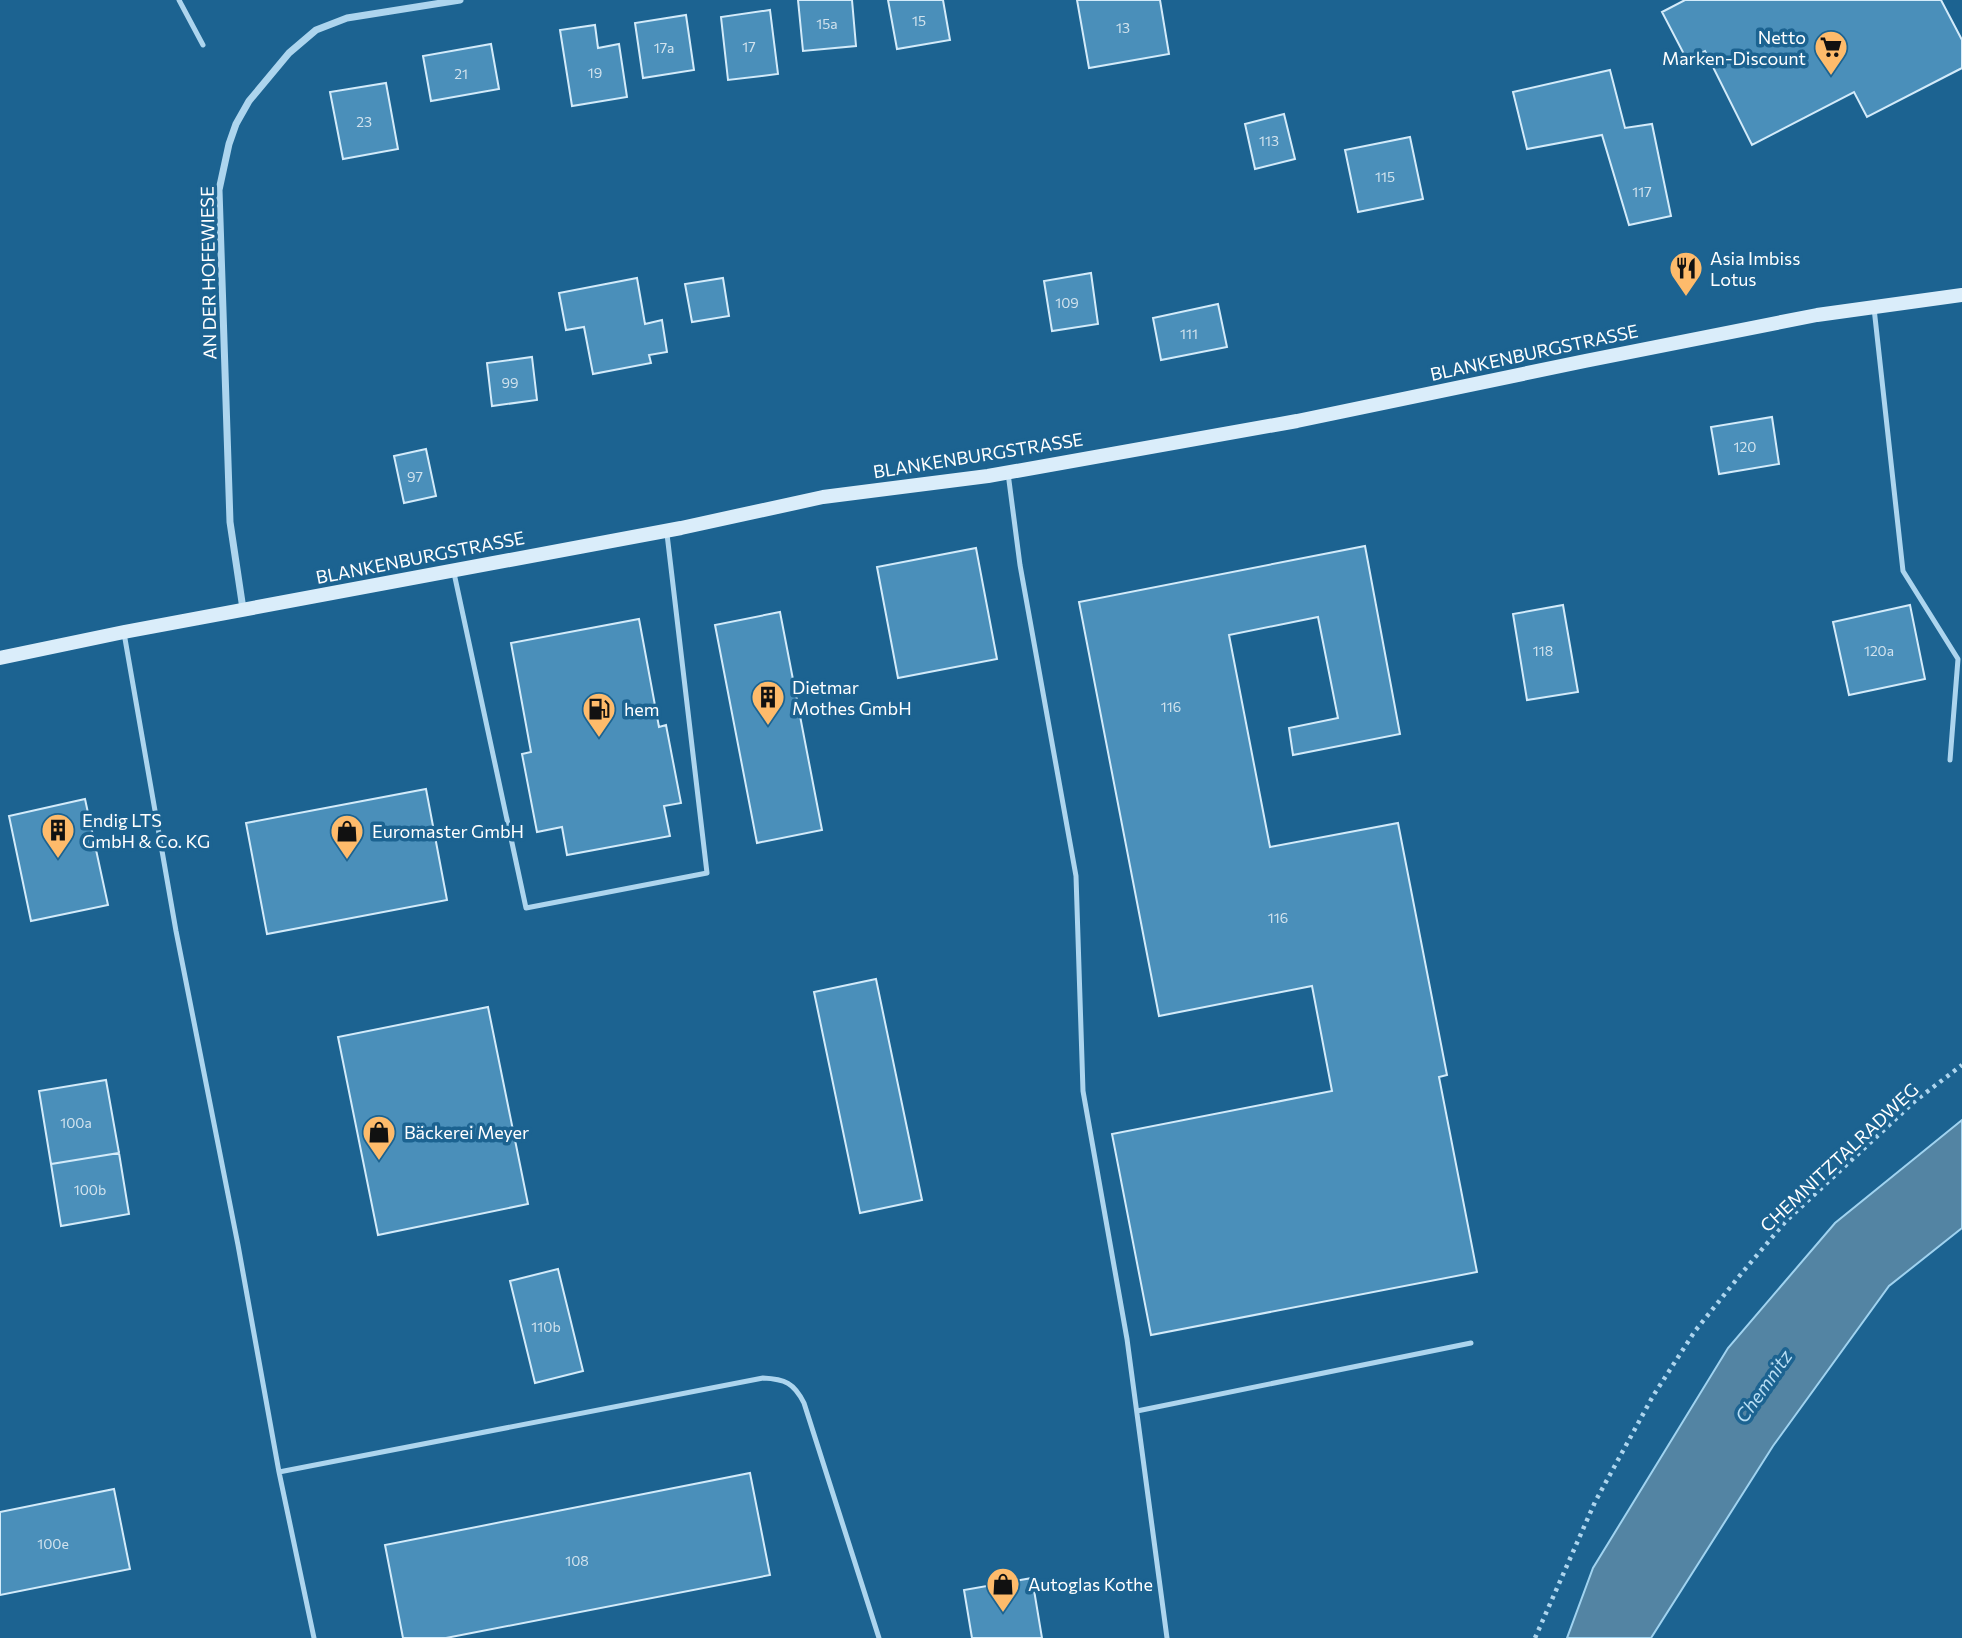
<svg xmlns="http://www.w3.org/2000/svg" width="1962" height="1638" viewBox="0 0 1962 1638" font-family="Commissioner,sans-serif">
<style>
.water{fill:#5384a3;stroke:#a0d3f0;stroke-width:2}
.building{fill:#4a8fba;stroke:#d3ebfa;stroke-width:2}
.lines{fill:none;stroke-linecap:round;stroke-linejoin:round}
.path{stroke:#add5ee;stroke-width:4.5;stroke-dasharray:3.5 5;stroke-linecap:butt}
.lane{stroke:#add5ee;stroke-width:5}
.street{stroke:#add5ee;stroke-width:7}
.secondary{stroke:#daedfa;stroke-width:14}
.labels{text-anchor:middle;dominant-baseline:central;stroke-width:7;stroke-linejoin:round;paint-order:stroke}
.number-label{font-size:14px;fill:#d2e3ee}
.poi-label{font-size:18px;fill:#fff;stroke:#1c6391;text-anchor:start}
.street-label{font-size:18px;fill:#fff;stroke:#1c6391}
.water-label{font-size:19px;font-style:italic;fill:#b9dff5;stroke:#1c6391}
</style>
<rect width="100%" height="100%" fill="#1c6391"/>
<path class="water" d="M1962,1120V1228L1889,1286L1773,1446L1651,1638H1567L1593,1568L1728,1348L1835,1223Z"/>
<path class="building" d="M798,0H852L856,46L803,51Z
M888,0H943L950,40L897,49Z
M1077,0H1160L1169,54L1089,68Z
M1685,0H1941L1962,40V68L1867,117L1854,92L1752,145L1705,51L1687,60L1662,12Z
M770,10L778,74L728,80L721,17Z
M686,15L694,70L643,78L635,23Z
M595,25L598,48L619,44L627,97L572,106L560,30Z
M491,44L499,89L431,101L423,56Z
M1610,70L1625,128L1652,124L1671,216L1629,225L1602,135L1527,149L1513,92Z
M386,83L398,149L343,159L330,92Z
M1284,114L1295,159L1255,169L1245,124Z
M1410,137L1423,199L1358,212L1345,150Z
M1091,273L1098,324L1052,331L1044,281Z
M637,278L645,324L662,320L667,352L649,355L651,363L593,374L584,327L566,330L559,293Z
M723,278L729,316L692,322L685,284Z
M1218,304L1227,347L1161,360L1153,318Z
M532,357L537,400L492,406L487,363Z
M1772,417L1779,464L1719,474L1711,427Z
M426,449L436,496L404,503L394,456Z
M1365,546L1400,734L1293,755L1289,728L1338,718L1318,617L1229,635L1270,847L1398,823L1447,1075L1439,1077L1477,1272L1151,1335L1112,1134L1332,1091L1312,986L1159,1016L1079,602Z
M976,548L997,659L898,678L877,567Z
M1563,605L1578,692L1527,700L1513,614Z
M1910,605L1925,679L1849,695L1833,622Z
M780,612L822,830L757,843L715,625Z
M639,619L659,727L666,725L681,803L664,806L670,836L567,855L562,827L537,832L522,754L531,752L511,643Z
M426,789L447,900L267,934L246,823Z
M85,799L108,905L31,921L9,816Z
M876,979L922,1200L860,1213L814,992Z
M488,1007L528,1204L378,1235L338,1037Z
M106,1080L119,1153L51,1164L39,1091Z
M119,1153L129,1214L61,1226L51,1164Z
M558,1269L583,1371L535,1383L510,1281Z
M750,1473L770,1575L446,1638H403L385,1545Z
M114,1489L130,1569L0,1595V1512Z
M1032,1578L1042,1638H972L964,1590Z"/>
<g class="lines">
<path class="path" d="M1535,1638L1595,1502L1653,1396L1695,1331L1741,1274L1786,1221L1915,1101L1962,1065"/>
<path class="lane" d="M179,0L203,45
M1874,308L1903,571L1958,659L1950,760
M1008,473L1020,565L1076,876L1083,1091L1127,1339L1167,1638
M454,573L526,908L707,873L667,534
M124,633L176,931L238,1245L279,1472L314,1638
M1137,1411L1471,1343
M279,1472L763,1378C785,1379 794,1383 804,1403L879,1638"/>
<path class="street" d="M243,609L230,522L219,190L229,144L236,124L249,101L289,53L316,30L347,18L460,0"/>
<path class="secondary" d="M0,658L124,632L681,528L823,497L988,476L1297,421L1585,361L1817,315L1962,295"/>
</g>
<defs>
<symbol id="supermarket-pin" viewBox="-11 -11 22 30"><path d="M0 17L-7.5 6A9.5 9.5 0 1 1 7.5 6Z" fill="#febb6b" stroke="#1c6391"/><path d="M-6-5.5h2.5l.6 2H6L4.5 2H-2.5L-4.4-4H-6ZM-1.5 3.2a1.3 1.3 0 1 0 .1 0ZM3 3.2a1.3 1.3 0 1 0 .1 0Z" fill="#111"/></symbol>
<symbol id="restaurant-pin" viewBox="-11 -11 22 30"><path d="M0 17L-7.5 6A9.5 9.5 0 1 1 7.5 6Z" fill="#febb6b" stroke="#1c6391"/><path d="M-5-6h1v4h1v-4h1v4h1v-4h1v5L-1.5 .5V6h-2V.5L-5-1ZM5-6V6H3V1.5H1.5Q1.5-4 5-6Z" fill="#111"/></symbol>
<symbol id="building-pin" viewBox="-11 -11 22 30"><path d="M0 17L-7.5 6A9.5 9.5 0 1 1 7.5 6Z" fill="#febb6b" stroke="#1c6391"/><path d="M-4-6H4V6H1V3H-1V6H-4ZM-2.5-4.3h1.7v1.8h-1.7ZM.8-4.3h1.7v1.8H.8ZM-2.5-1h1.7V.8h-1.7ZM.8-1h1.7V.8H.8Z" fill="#111"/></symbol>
<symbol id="fuel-pin" viewBox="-11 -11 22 30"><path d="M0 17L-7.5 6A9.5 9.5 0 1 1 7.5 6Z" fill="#febb6b" stroke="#1c6391"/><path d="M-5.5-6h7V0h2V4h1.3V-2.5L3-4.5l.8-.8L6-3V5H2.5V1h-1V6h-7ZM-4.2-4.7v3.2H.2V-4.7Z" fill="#111"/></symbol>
<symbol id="shop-pin" viewBox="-11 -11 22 30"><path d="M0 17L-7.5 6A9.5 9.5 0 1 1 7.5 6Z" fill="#febb6b" stroke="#1c6391"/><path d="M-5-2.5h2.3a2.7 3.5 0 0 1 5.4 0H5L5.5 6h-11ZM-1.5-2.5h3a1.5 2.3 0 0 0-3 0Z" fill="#111"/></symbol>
</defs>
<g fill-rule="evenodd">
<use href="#supermarket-pin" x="1812" y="28" width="38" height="52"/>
<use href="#restaurant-pin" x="1667" y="249" width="38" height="52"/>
<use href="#building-pin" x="749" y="678" width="38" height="52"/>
<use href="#fuel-pin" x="580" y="690" width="38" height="52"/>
<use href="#building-pin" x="39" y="811" width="38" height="52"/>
<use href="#shop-pin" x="328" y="812" width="38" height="52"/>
<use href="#shop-pin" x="360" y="1113" width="38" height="52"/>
<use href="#shop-pin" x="984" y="1565" width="38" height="52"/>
</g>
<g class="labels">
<g class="number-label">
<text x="919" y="20">15</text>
<text x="827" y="23">15a</text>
<text x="1123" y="27">13</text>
<text x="749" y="46">17</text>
<text x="664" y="47">17a</text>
<text x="595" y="72">19</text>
<text x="461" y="73">21</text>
<text x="364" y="121">23</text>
<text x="1269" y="140">113</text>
<text x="1385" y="176">115</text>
<text x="1642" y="191">117</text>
<text x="1067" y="302">109</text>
<text x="1189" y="333">111</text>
<text x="510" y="382">99</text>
<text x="1745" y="446">120</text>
<text x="415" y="476">97</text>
<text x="1543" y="650">118</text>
<text x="1879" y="650">120a</text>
<text x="1171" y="706">116</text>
<text x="1278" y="917">116</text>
<text x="76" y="1122">100a</text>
<text x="90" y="1189">100b</text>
<text x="546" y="1326">110b</text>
<text x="53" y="1543">100e</text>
<text x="577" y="1560">108</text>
</g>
<g class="poi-label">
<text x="1806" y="37" text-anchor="end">Netto<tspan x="1806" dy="21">Marken-Discount</tspan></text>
<text x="1710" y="258">Asia Imbiss<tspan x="1710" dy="21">Lotus</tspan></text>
<text x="792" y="687">Dietmar<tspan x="792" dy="21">Mothes GmbH</tspan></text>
<text x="624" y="709">hem</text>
<text x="82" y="820">Endig LTS<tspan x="82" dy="21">GmbH &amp; Co. KG</tspan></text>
<text x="372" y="831">Euromaster GmbH</text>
<text x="404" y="1132">Bäckerei Meyer</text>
<text x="1028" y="1584">Autoglas Kothe</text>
</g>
<g class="street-label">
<text transform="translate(208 273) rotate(-91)">AN DER HOFEWIESE</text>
<text transform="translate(1534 352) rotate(-12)">BLANKENBURGSTRASSE</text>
<text transform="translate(978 455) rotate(-9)">BLANKENBURGSTRASSE</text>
<text transform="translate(420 557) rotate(-11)">BLANKENBURGSTRASSE</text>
<text transform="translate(1839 1157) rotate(-43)">CHEMNITZTALRADWEG</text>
</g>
<g class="water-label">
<text transform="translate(1763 1386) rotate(-55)">Chemnitz</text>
</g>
</g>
</svg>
